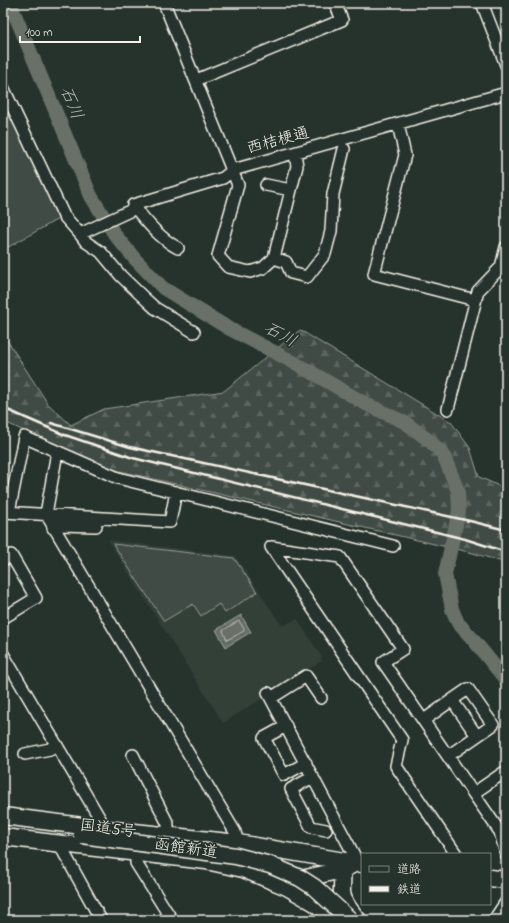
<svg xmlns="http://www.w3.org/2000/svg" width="509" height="923" viewBox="0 0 509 923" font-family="'Indie Flower','Klee One',sans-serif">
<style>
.built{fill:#333f39}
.grass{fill:#414b45;stroke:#9a9e96}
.forest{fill:url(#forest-firs);stroke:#9a9e96}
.water{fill:url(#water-ripples);stroke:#9fa39b}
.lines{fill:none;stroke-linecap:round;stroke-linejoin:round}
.shore{stroke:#bcbdb5;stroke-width:1}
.river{stroke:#676f68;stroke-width:14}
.minor-casing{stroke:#f4f1e8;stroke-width:14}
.highway-casing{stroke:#f4f1e8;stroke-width:19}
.minor{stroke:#26332d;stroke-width:11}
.highway{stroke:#26332d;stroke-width:16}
.rail{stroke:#f4f1e8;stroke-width:2.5}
.highway-bridge-casing{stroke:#f4f1e8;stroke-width:19;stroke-linecap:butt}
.highway-bridge{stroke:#26332d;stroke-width:16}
.labels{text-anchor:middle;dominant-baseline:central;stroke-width:3.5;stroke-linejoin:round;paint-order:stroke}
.street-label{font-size:16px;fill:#f4f1e8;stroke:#26332d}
.water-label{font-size:17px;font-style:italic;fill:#bcbdb5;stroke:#26332d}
</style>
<defs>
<pattern id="forest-firs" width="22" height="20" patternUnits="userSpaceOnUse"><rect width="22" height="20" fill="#414b45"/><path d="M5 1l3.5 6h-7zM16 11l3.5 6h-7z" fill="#5d6560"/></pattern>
<pattern id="water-ripples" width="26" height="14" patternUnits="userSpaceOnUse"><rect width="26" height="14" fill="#676f68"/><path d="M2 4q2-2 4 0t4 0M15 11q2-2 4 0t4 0" fill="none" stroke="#565a55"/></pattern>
</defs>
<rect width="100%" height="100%" fill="#26332d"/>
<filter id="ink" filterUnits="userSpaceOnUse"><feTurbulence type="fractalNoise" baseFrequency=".025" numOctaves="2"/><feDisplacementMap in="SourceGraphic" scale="8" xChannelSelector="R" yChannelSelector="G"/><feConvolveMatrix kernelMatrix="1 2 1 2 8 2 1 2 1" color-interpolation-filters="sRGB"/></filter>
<g filter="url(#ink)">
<path class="built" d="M108,540L235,556L282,626L297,619L322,657L321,658L322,661L223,723Z"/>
<path class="grass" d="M3,90L58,219L3,250Z
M113,544L234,558L257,592L225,613L219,604L201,616L193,604L164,621Z"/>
<path class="forest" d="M300,330L451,422L470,448L479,477L506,489V563L473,553L111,469L78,457L3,421V351L7,340L48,404L71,425L104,409L224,391Z"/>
<path class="water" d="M241,615L251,632L226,647L216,630Z"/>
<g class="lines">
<path class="shore" d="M239,621L244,629V631L227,640L223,631Z"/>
<path class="river" d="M10,3L91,196L115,235L135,259L163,288L228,328L297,364L366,404L406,423L431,442L443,454L458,491L459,511L445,574L452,609L458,623L471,637L506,680"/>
<defs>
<path id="minor" d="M164,3L238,185L218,256L228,267L250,272L263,268L274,258L286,262L291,273L307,277L325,254L331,231L333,194L344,149
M482,3L506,65
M196,80L342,20L335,3
M3,87L64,216L80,234L136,208
M398,124L405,155L374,274L475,300
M266,185L291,190
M80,234L86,242L101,252L121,276L143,297L155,308L194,332
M178,248C160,239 145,220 133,205L223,178L233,170L506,93
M274,258L297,166L295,153
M448,409L478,291L501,267L506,247
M57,452L46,514L235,832L238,843
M4,512L170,522L176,492
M9,512L24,437L118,478L393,546
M53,528L59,525L96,526
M3,560L11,555L36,598L3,618
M3,654L106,829
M268,693L354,855L356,863
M271,698L306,676L321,698
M452,700L468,689L493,725L477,736
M424,720L452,700L477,736L448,756
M286,726L264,738L284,775L306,763
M25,754L50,749L56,744
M133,755L168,824V836
M313,777L291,789L311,827L326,830
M474,793L506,771
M63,851L101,920
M136,853V863L172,920
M456,854L396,766L402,740L271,547L340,557L403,649L383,662L500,832L506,854
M494,920L506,902"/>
<path id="highway" d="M3,816L106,829L238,843L362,864
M3,837L206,861L243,869L287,887L315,903L336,920
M334,863L342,870C343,876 342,883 342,889C341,901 351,911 358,920
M490,878L506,880
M292,881L342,870L356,863"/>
</defs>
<use href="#minor" class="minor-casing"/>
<use href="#highway" class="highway-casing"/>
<use href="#minor" class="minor"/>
<use href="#highway" class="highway"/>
<path class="rail" d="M3,408L65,435L133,458L465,539L506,552
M51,423L130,447L470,521L506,530"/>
<defs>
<path id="highway-bridge" d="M82,835L236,856L270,865L300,878L314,887L350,920"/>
</defs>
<use href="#highway-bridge" class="highway-bridge-casing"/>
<use href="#highway-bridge" class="highway-bridge"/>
</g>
</g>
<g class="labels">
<g class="street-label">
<text transform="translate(278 141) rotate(-15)">西桔梗通</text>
<text transform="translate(108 829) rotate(7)">国道5号</text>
<text transform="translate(186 849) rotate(8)">函館新道</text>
</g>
<g class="water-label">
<text transform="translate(71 103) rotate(67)">石川</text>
<text transform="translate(280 335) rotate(28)">石川</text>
</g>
</g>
<rect width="509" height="923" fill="none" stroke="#26332d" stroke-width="16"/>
<rect x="8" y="8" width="493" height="907" fill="none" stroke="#f4f1e8" stroke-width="1.5" filter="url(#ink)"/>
<rect x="361" y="853" width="130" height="52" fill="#26332d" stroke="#787f78"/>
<rect x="369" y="866" width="20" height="6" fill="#26332d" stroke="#787f78"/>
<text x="397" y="873" font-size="12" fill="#f4f1e8">道路</text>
<rect x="369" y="886" width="20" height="6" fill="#f4f1e8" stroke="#787f78"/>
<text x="397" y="893" font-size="12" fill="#f4f1e8">鉄道</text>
<path d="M20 36v6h120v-6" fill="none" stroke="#f4f1e8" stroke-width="2"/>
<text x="26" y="36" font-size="12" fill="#f4f1e8" stroke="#26332d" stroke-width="3" paint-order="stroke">100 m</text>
</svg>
